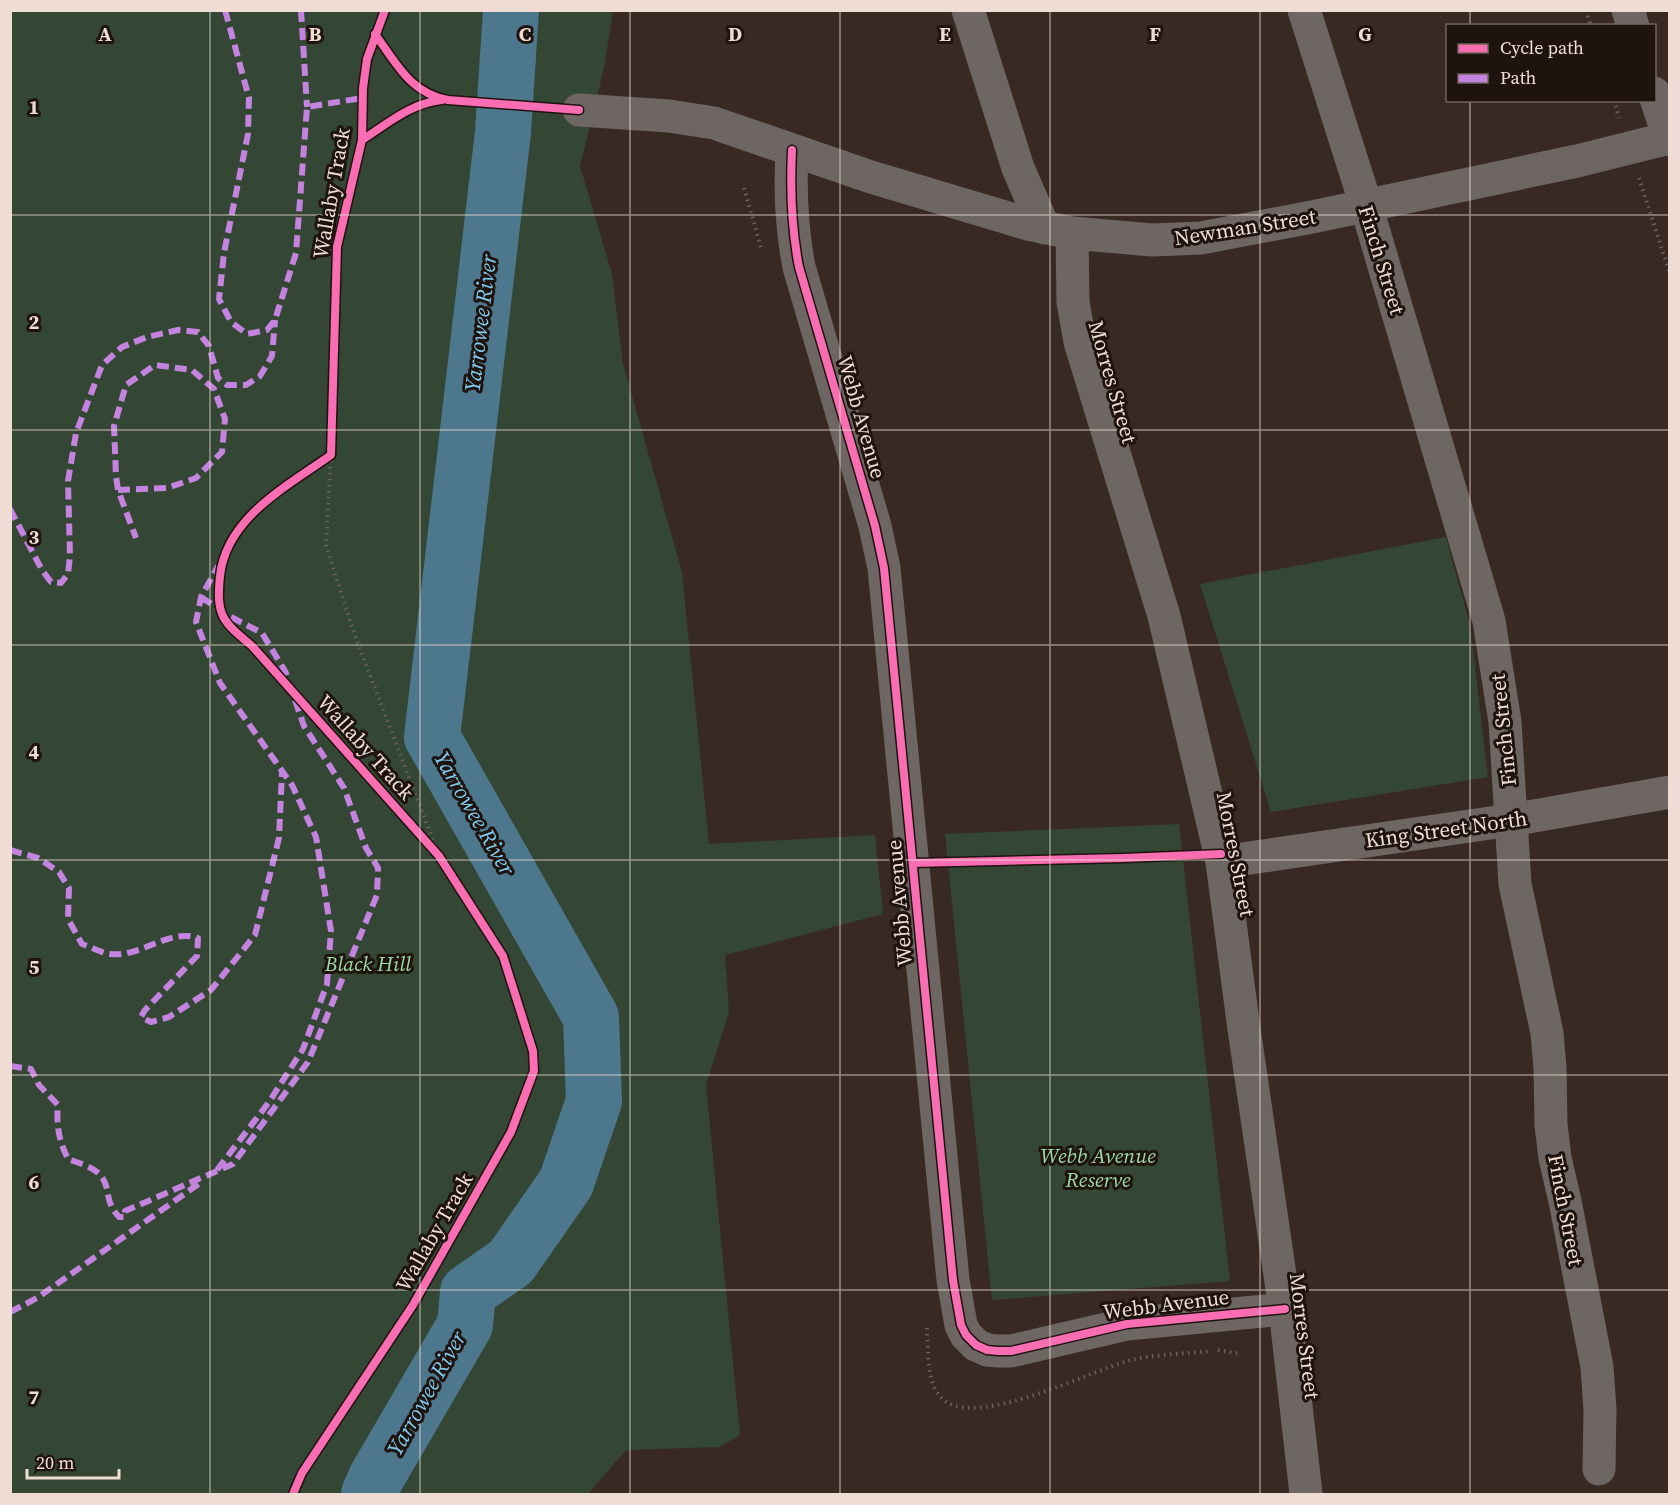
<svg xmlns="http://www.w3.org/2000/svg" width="1680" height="1505" viewBox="0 0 1680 1505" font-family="'Source Serif 4',serif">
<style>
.park{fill:#344634}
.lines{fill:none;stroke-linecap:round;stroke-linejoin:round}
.river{stroke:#4d778d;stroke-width:56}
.path{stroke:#6a615e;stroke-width:4;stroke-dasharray:1.5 4.5;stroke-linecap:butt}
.minor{stroke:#6e6663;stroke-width:33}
.quiet{stroke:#c483df;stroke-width:6;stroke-dasharray:12 6;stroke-linecap:butt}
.cycleway-casing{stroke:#1f130e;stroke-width:11}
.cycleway{stroke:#f96db3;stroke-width:8}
.grid{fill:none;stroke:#efddd5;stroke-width:1.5;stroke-opacity:0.55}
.labels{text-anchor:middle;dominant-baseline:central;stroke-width:6;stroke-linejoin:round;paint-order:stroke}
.street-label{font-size:21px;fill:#efddd5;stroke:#1f130e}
.park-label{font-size:21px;font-style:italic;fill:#9cd9a6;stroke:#1f130e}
.water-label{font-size:22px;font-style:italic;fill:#7fccf3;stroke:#1f130e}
.grid-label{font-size:20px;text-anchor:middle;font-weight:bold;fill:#efddd5;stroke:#1f130e;stroke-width:6;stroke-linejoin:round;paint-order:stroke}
</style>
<rect width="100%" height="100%" fill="#382a23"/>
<path class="park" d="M10,11H613L604,68L580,166L612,274L623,364L682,572L709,844L875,835L883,914L725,955L729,1012L706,1085L740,1435L720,1447L626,1450L588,1494H11Z
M1446,537L1470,625L1488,777L1271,812L1200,584Z
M1179,824L1230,1281L992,1300L945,834Z"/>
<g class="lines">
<path class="river" d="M369,1494L376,1478L465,1325L468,1292L511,1262L566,1183L594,1101L591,1017L432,737L503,132L511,10"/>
<path class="path" d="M1586,10L1591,26
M1614,100L1619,118
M1639,178L1670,274
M744,188L762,251
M331,455L326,545L354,633L439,856
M927,1328C929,1351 925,1387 945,1401C980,1427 1088,1372 1128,1361C1152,1354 1185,1354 1210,1351
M1218,1350L1241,1354"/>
<path class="minor" d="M968,10L1018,168L1044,228
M1304,10L1366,205L1489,621L1505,722L1515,884L1547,1033L1550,1068L1551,1125L1555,1158L1565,1201L1597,1367L1600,1409L1599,1469
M1628,10L1633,26
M1654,93L1670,140
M579,110L669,116L714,123L871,177L1028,224L1072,233L1152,240L1201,238L1312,217L1577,161L1669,138
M792,150C790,191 791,226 799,267L875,526L884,568L953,1280L961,1325L966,1335L976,1345L987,1350L998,1351H1011L1127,1324L1285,1309
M1072,233L1073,302L1080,342L1164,616L1222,862L1244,1029L1285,1309L1306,1494
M1222,862L1511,820L1670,792"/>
<path class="quiet" d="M225,10L249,98L248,134L224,253L219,299L231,322L247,334L267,330L275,320L296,253L307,107L362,98
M301,10L307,107
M118,490L167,488L196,478L222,452L225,419L214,389L192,370L155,365L126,385L114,426L116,476L118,490L136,538
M10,509L42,570L51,582L61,583L68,574L70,556L68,481L76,433L102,365L122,347L147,337L178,330L198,332L209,346L218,378L227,385H246L260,376L272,356L275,320
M201,597L229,616L262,633L285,671L289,680
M10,850L38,858L59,872L69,888L68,919L82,944C91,947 101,953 110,954C141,958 168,928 198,938L197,956L145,1010L141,1017L151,1022L169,1017L211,990L255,935L279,838L282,772
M10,1066L31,1069L39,1085L58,1105C56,1125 59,1141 68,1159C78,1163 95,1167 102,1177C111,1190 104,1201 119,1217H125V1211L233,1164L308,1062L377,895L378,868L366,848L344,788L304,726L295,700
M217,1170L269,1102L303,1049L327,984L331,931L316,837L292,785L220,683L196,622L201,597L218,566
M10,1312L37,1298L200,1183"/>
<defs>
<path id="cycleway" d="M375,34C396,63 410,93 448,100L579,110
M362,140C387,124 411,103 442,100
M792,150C790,191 791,226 799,267L875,526L884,568L953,1280L961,1325L966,1335L976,1345L987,1350L998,1351H1011L1127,1324L1285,1309
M913,863L1123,858L1221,854
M293,1494L302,1473L413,1305L511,1132L534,1071L533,1051L503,956L439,856L252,646C222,621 216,616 220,576C226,518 287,486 331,455L337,247L362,140L363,88L367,59L385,10"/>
</defs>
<use href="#cycleway" class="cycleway-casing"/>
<use href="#cycleway" class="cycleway"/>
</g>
<path class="grid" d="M210,10V1494M420,10V1494M630,10V1494M840,10V1494M1050,10V1494M1260,10V1494M1470,10V26M1470,100V1494M10,215H1670M10,430H1670M10,645H1670M10,860H1670M10,1075H1670M10,1290H1670"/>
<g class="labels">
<g class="street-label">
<text transform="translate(331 193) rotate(-80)">Wallaby Track</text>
<text transform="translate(1245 227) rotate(-9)">Newman Street</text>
<text transform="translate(1382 260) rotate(73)">Finch Street</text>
<text transform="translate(1113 382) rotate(74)">Morres Street</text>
<text transform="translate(862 417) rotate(74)">Webb Avenue</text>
<text transform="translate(1503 730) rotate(-96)">Finch Street</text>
<text transform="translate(366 747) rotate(48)">Wallaby Track</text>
<text transform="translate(1446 829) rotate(-8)">King Street North</text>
<text transform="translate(1236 854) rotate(79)">Morres Street</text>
<text transform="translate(899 903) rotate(-95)">Webb Avenue</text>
<text transform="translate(1566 1210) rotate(79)">Finch Street</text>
<text transform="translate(434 1232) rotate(-60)">Wallaby Track</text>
<text transform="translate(1166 1304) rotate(-7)">Webb Avenue</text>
<text transform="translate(1305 1336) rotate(83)">Morres Street</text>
</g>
<g class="park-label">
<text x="368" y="963">Black Hill</text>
<text x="1098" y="1155">Webb Avenue<tspan x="1098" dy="24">Reserve</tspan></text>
</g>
<g class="water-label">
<text transform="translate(480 323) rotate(-83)">Yarrowee River</text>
<text transform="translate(475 813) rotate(60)">Yarrowee River</text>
<text transform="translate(426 1393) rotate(-61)">Yarrowee River</text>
</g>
</g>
<g class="grid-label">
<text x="105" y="41">A</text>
<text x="315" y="41">B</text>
<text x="525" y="41">C</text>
<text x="735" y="41">D</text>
<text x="945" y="41">E</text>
<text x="1155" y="41">F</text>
<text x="1365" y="41">G</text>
<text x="34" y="114">1</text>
<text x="34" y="329">2</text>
<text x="34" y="544">3</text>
<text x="34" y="759">4</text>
<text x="34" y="974">5</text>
<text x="34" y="1189">6</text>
<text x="34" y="1404">7</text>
</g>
<rect width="1680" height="1505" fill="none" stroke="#efddd5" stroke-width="24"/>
<rect x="1446" y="24" width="210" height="78" fill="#1f130e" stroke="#72645e" stroke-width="1.5"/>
<rect x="1458" y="44" width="30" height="9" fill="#f96db3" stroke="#72645e" stroke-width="1.5"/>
<text x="1500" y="54" font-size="18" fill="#efddd5">Cycle path</text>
<rect x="1458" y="74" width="30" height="9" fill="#c483df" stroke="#72645e" stroke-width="1.5"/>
<text x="1500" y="84" font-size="18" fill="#efddd5">Path</text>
<path d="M27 1469v9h92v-9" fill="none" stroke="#efddd5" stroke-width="3"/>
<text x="36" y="1469" font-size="18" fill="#efddd5" stroke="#1f130e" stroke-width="4.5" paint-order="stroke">20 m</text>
</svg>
